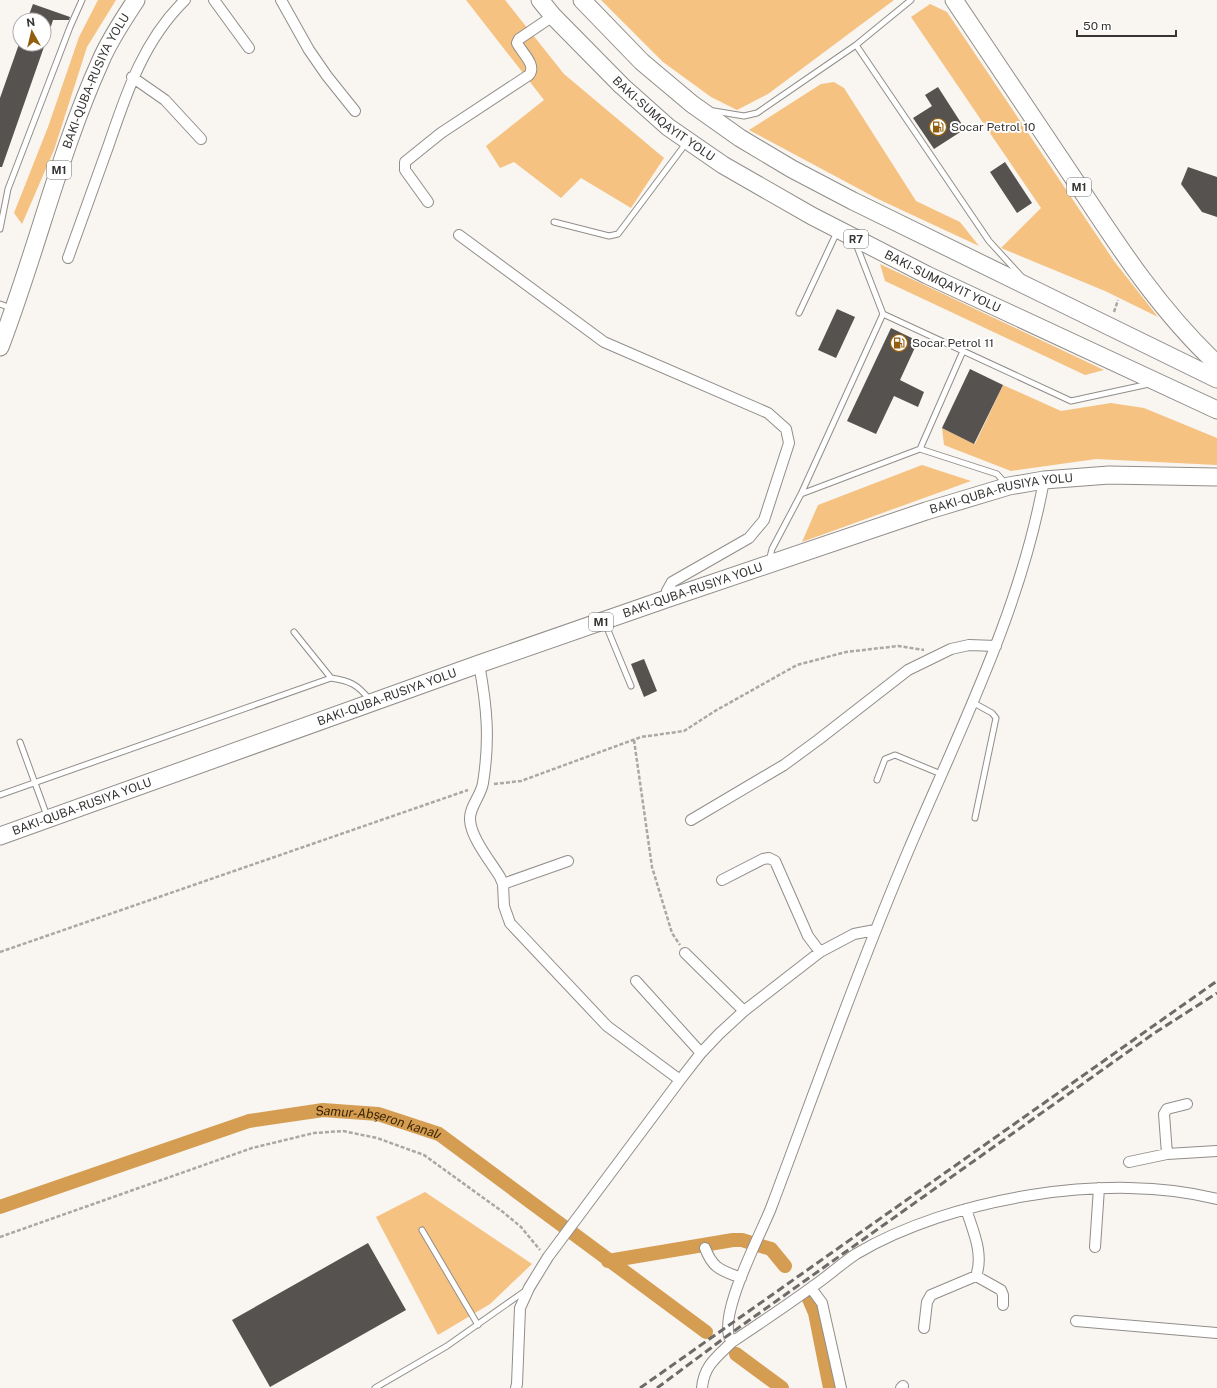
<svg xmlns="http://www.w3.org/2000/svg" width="1217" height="1388" viewBox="0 0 1217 1388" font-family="'Public Sans',sans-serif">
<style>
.green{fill:#f5c281}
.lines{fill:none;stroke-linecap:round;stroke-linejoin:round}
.canal{stroke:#d59d52;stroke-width:14}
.building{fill:#56524f}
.service-casing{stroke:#918e8a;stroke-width:7}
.minor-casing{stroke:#918e8a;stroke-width:12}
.trunk-casing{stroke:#918e8a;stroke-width:19}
.path{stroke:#aaa7a4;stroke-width:2.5;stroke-dasharray:4 2;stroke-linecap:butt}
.service{stroke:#fff;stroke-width:5}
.minor{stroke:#fff;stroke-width:10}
.trunk{stroke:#fff;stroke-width:17}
.rail{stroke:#6c6b68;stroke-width:3;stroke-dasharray:8 4;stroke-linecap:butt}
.labels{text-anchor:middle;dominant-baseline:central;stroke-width:4;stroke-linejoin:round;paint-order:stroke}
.shield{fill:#fff;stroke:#727270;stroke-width:1}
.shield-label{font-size:11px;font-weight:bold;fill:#363533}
.street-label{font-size:12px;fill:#363533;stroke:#fff}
.poi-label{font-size:12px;fill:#363533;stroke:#fff;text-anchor:start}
.water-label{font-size:13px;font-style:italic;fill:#3d2604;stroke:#fff}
</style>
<rect width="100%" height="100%" fill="#f9f5f1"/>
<path class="green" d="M98,0H116L87,47L54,150L22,224L14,213L48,127L79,37Z
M466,0H505L564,74L664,158L631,208L581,178L561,198L514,162L500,168L486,146L544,100Z
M601,0H894L768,94L737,110L711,97L663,62Z
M930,4L947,12L1114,261L1158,317L1105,291L1001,248L1041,208L911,17Z
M834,82L844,88L916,201L960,222L979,246L878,199L749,130L821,84Z
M880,264L1104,370L1085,375L885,281Z
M1003,385L1061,411L1111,403L1144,408L1217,438V465L1096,459L1011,471L944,445L942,428L975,444Z
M922,465L971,481L802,542L818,505Z
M425,1192L532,1264L490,1304L438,1335L376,1217Z"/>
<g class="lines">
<g class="canal">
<path id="s1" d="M0,1207L249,1121L323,1110L378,1114L439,1134L706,1332"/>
<path d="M608,1261L733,1240H742L771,1249L785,1266"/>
<path d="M809,1299L815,1313L830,1388"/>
<path d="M736,1354L782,1388"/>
</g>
</g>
<path class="building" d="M33,4L70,17L69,20H53L46,42H44V20H27Z
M19,44H45L2,167H0V98Z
M938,87L965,129L934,149L913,118L932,106L925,95Z
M1005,162L1032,203L1017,213L990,172Z
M1188,167L1217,177V217L1202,212L1181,184Z
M837,309L855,317L836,358L818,350Z
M891,328L918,341L900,380L924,392L918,407L894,396L876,434L847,421Z
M970,369L1003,385L974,444L942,428Z
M644,659L657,691L644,697L631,664Z
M368,1243L406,1310L270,1387L232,1320Z"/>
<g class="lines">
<defs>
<path id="service" d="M856,45L989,241L1021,276
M714,111L744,116L757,113L856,45L911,0
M554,222L609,236L618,234L687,142
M0,229L8,189L70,27L82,0
M856,244L883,314L1071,401L1149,384
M0,304L11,308
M799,313L837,232
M920,449L963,351
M801,494L920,449L997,474L1006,484
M769,561L772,549L801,494L883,314
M605,623L631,686
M294,632L331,678
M972,702L992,713L996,718L975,818
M20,742L47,816
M877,780L885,759L895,755L941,774
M0,795L331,678C350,681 357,684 370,700
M422,1230L478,1325
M375,1388L447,1346L525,1291"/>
<path id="minor" d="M214,0L249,48
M281,0L309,50L327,76L355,111
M132,77L165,100L201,139
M428,202L405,170V162L441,133L529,75C537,65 522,53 517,43L519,39L553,16
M459,235L604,342L768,413L786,429L789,443L764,520L749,538L672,582L667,591L666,599
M68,258C82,220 95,182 109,144C127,91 144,40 185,0
M479,664C487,707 490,739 483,783C481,796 469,807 470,820C471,838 491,862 500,877L503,884L504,906L510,923L607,1026L680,1080
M691,820L784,765L818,740L908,670L951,649L969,645L996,646
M722,880L763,859L769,858L775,861L808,936L820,952
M503,884L568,861
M685,953L744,1011
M636,981L701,1053
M1167,1154L1164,1114L1167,1109L1187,1104
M1129,1162L1167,1154L1217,1151
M1095,1247L1099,1188
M705,1248C713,1269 721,1270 741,1278
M976,1276L1001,1290L1003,1295V1305
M811,1288L822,1303L841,1388
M1076,1321L1217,1333
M924,1328L927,1302L931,1295L976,1276C984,1254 973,1231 966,1209
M732,1342C759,1324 786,1306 812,1287C827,1277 841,1264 856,1254C950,1198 1110,1171 1217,1199
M516,1388L517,1384L520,1308L529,1288L548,1257L680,1080L701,1053L719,1034L744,1011L820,952L854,934L875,930
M702,1388C704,1365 717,1357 732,1342C714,1321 761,1234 771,1208C816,1088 859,967 909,849C960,729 1021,609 1044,480
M901,1388L903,1386"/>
<g id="trunk">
<path id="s2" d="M540,0L553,16L622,86L668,127L723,165L812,216L927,275L1217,410"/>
<path d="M582,0L642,62L692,104L740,138L792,169L853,201L1217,379"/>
<path d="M954,0C995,61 1035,121 1076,182C1118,246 1160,311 1217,364"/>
<path id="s3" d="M0,347C36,253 59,153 101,60C110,39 123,20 136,0"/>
<path id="s4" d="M0,836L479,664L666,599L926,511L1009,486L1044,480L1109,475L1217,477"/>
</g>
</defs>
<use href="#service" class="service-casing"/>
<use href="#minor" class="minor-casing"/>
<use href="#trunk" class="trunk-casing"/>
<path class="path" d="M1114,312L1118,300
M634,740L652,867L672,933L680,945
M494,784L521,781L641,737L684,731L715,711L797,665L846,652L898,646L924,650
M0,952L468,790
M0,1237L252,1148L314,1133L343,1131L377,1138L424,1155L503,1212L521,1227L540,1250"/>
<use href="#service" class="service"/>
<use href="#minor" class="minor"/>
<use href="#trunk" class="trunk"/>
<path class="rail" d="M640,1388L1217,981
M657,1388L727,1336L1153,1034L1217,993"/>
</g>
<defs>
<symbol id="fuel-ring" viewBox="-11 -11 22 22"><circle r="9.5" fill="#fff" stroke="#915f0f" stroke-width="1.5"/><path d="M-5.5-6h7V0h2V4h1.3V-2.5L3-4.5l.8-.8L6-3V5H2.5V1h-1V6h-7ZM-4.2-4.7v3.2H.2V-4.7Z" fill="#915f0f"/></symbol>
</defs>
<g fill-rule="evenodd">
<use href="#fuel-ring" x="928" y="117" width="20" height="20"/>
<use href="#fuel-ring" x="889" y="333" width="20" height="20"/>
</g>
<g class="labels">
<g class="shield">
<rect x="47" y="161" width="24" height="18" rx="3"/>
<rect x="1067" y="178" width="24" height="18" rx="3"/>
<rect x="844" y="230" width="24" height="18" rx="3"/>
<rect x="589" y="613" width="24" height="18" rx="3"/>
</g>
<g class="shield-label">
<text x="59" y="170">M1</text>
<text x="1079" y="187">M1</text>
<text x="856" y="239">R7</text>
<text x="601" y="622">M1</text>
</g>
<g class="street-label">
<text stroke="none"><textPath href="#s3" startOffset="283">BAKI-QUBA-RUSIYA YOLU</textPath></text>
<text stroke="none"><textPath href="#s2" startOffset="172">BAKI-SUMQAYIT YOLU</textPath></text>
<text stroke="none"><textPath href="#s2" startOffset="496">BAKI-SUMQAYIT YOLU</textPath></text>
<text stroke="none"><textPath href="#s4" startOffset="1059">BAKI-QUBA-RUSIYA YOLU</textPath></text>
<text stroke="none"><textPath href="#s4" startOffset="735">BAKI-QUBA-RUSIYA YOLU</textPath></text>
<text stroke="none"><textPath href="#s4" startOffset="411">BAKI-QUBA-RUSIYA YOLU</textPath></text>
<text stroke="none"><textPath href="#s4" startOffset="87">BAKI-QUBA-RUSIYA YOLU</textPath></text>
</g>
<g class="poi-label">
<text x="951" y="127">Socar Petrol 10</text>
<text x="912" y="343">Socar Petrol 11</text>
</g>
<g class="water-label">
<text stroke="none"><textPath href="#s1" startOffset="395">Samur-Abşeron kanalı</textPath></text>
</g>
</g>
<g transform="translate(32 32) rotate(352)"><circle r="19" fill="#ffffff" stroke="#afaead"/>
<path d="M0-3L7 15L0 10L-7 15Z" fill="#915f0f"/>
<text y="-6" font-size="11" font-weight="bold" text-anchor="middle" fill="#363533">N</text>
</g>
<path d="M1077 30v6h99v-6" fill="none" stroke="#363533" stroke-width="2"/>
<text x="1083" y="30" font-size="12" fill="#363533" stroke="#ffffff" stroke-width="3" paint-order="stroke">50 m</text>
</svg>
